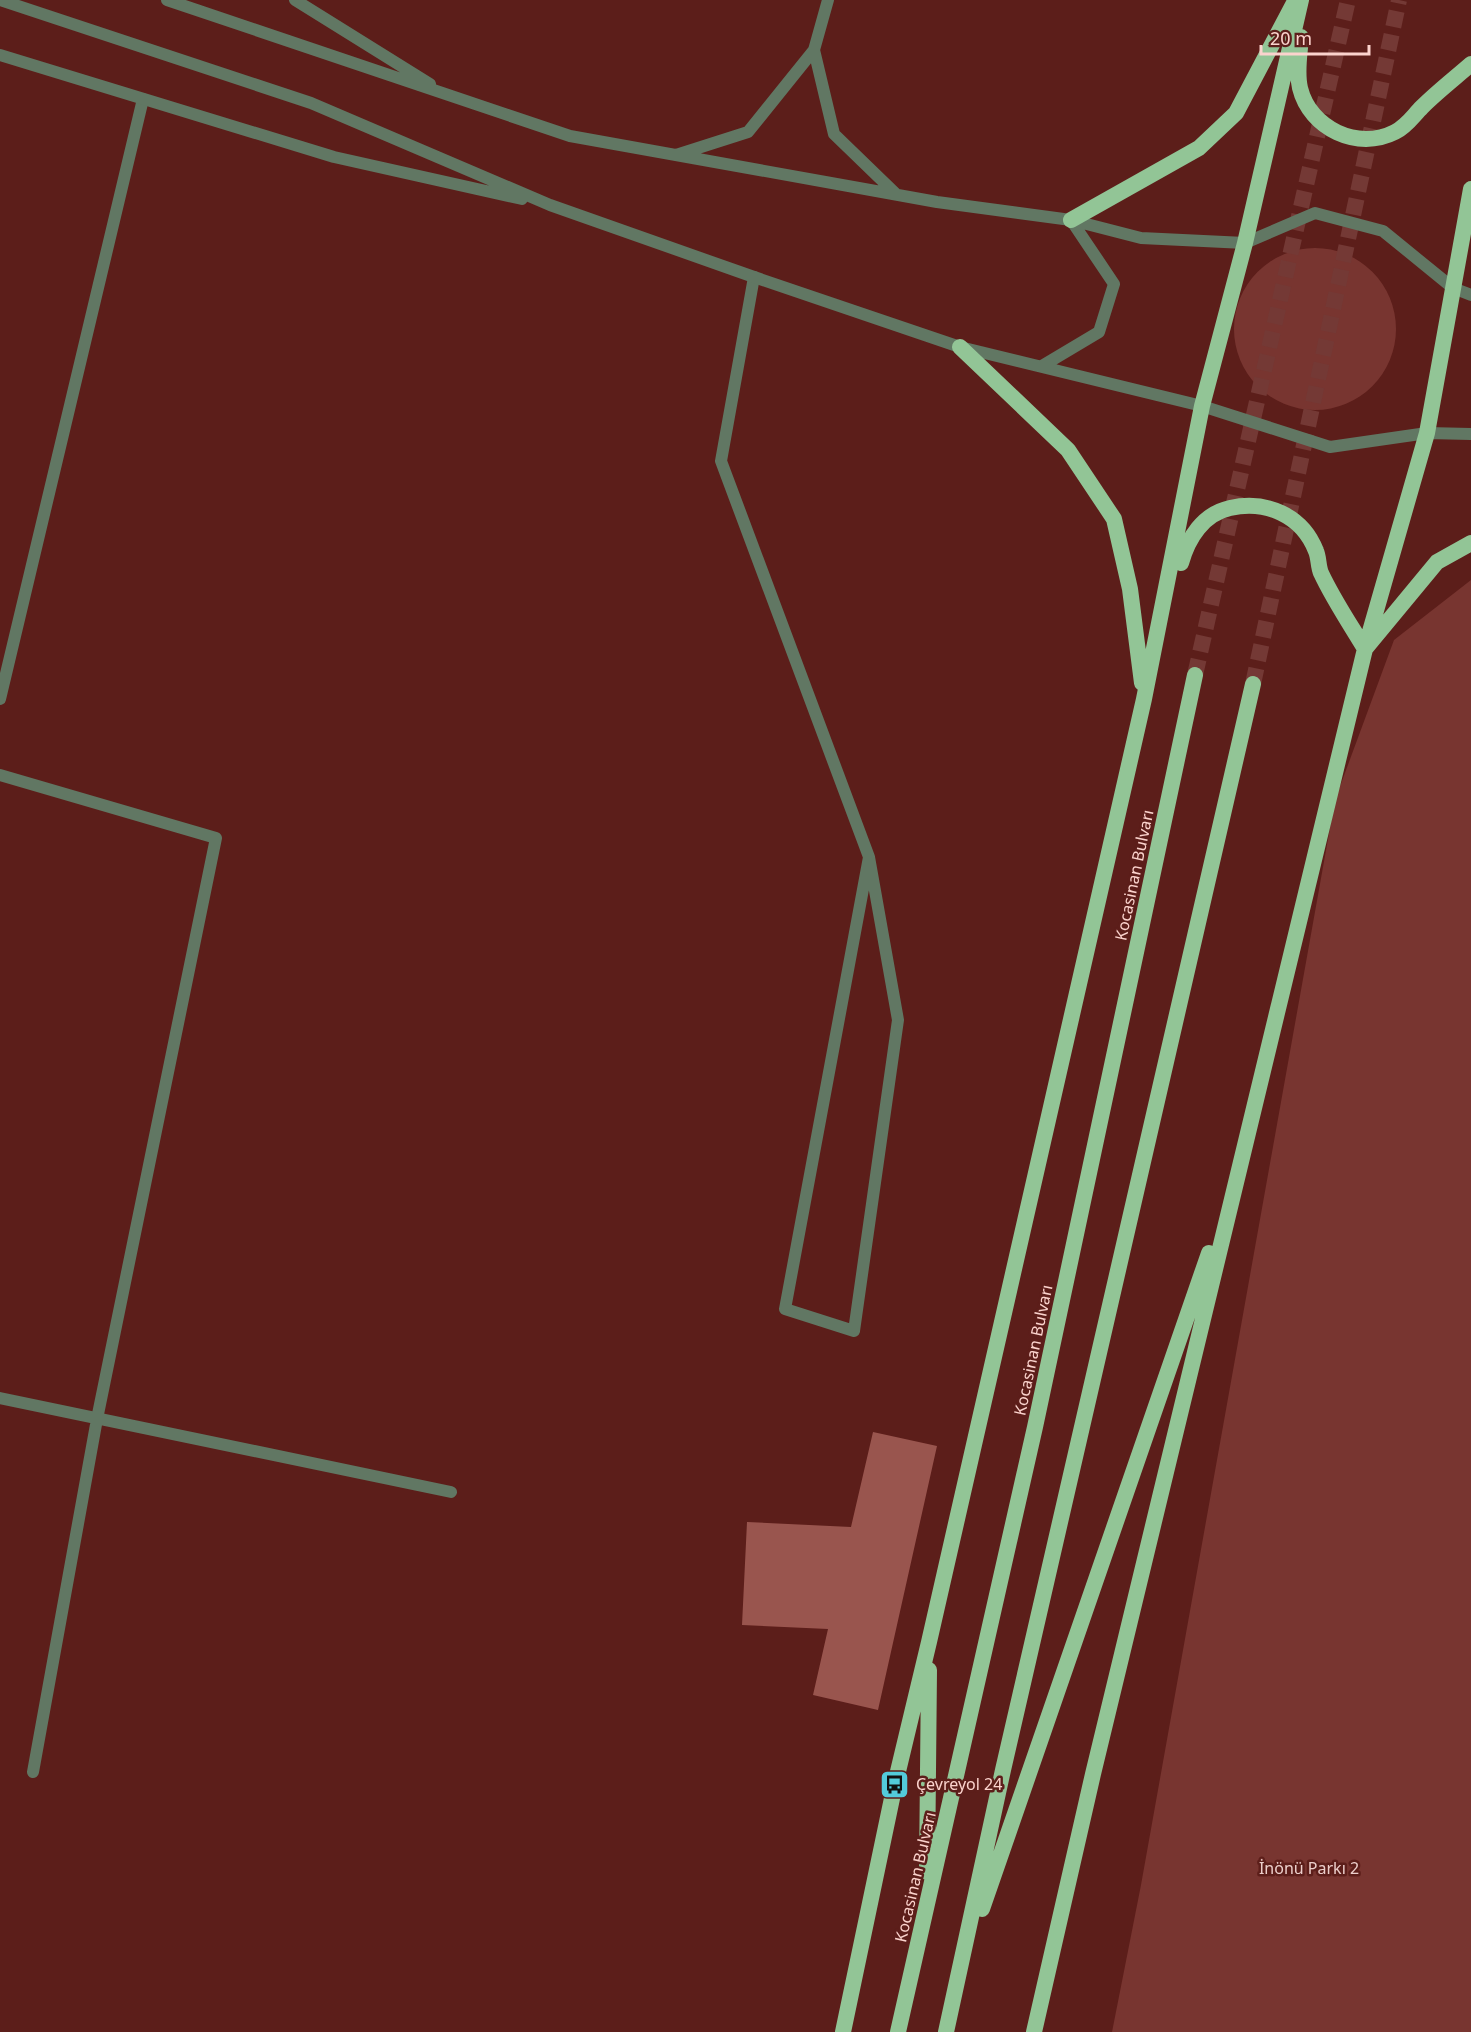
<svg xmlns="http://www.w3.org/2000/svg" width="1471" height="2032" viewBox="0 0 1471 2032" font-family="'Noto Sans',sans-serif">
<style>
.green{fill:#783530}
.building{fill:#99554e}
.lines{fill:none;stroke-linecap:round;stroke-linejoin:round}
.trunk-tunnel{stroke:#743935;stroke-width:16;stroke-dasharray:16 8;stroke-linecap:butt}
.minor{stroke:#617763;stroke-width:12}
.tertiary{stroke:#617763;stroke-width:12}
.trunk{stroke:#92c596;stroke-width:16}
.labels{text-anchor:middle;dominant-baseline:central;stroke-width:5;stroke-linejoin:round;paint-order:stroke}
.street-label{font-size:16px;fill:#fbd3cd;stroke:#5c1e1a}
.poi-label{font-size:16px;fill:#fbd3cd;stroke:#5c1e1a;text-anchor:start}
.park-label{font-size:16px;fill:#eccfcb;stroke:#5c1e1a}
</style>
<rect width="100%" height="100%" fill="#5c1e1a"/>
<path class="green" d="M1234 329a81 81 0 1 1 162 0a81 81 0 1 1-162 0Z
M1471,580V2032H1112L1141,1885L1335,800L1394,640Z"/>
<path class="building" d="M873,1432L937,1446L878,1710L813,1695L828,1629L742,1625L747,1522L851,1527Z"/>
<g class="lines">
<path class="trunk-tunnel" d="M1195,675L1348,0
M1253,684L1399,0"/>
<path class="minor" d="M754,277L721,461L869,857L785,1309L854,1331L898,1020L869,857
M0,699L143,99
M0,775L216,838L97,1419L33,1772
M0,1398L451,1492"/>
<path class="tertiary" d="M0,0L311,103L550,205L754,277L960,347L1202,406L1330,447L1427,433L1471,434
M167,0L570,136L937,202L1071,220L1141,238L1245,243L1315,213L1383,231L1453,288L1471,295
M295,0L430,84
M814,50L834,134L896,194
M0,55L334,157L522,199
M676,155L748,132L814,50L828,0
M1042,366L1099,332L1114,284L1071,220"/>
<path class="trunk" d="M1301,37C1300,53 1296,71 1300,88C1310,129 1358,151 1395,132C1407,126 1413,116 1422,107C1437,92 1455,78 1471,64
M1071,220L1199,148L1236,113L1295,1
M960,347L1068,450L1114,519L1130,589L1142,683
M1181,563C1188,538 1203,514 1230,508C1266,500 1302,515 1316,551C1319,558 1318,566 1321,573C1333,599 1350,624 1365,649L1437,562L1471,543
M927,1872L929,1670
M982,1909L1209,1253
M843,2032L895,1784L929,1642L1144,699L1202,406L1245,243L1301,0
M898,2032L1035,1427L1195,675
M946,2032L1003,1770L1253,684
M1034,2032L1093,1774L1365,649L1427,433L1471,189"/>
</g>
<defs>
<symbol id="bus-square" viewBox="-11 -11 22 22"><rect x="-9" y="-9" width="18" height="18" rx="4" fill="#53cbda" stroke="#5c1e1a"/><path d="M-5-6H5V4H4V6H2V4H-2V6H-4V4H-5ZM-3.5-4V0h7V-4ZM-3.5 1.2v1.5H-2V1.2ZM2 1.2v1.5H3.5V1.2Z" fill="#111"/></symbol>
</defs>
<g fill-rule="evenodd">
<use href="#bus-square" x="878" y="1768" width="33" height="33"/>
</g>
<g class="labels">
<g class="street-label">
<text transform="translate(1134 875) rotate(-78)">Kocasinan Bulvarı</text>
<text transform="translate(1033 1350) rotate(-78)">Kocasinan Bulvarı</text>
<text transform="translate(915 1877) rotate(-77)">Kocasinan Bulvarı</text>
</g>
<g class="poi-label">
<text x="916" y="1784">Çevreyol 24</text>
</g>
<g class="park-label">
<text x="1309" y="1868">İnönü Parkı 2</text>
</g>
</g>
<path d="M1261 45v9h108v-9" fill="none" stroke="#fbd3cd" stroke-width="3"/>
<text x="1270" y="45" font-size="18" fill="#fbd3cd" stroke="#5c1e1a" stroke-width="4.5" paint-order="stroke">20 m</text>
</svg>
